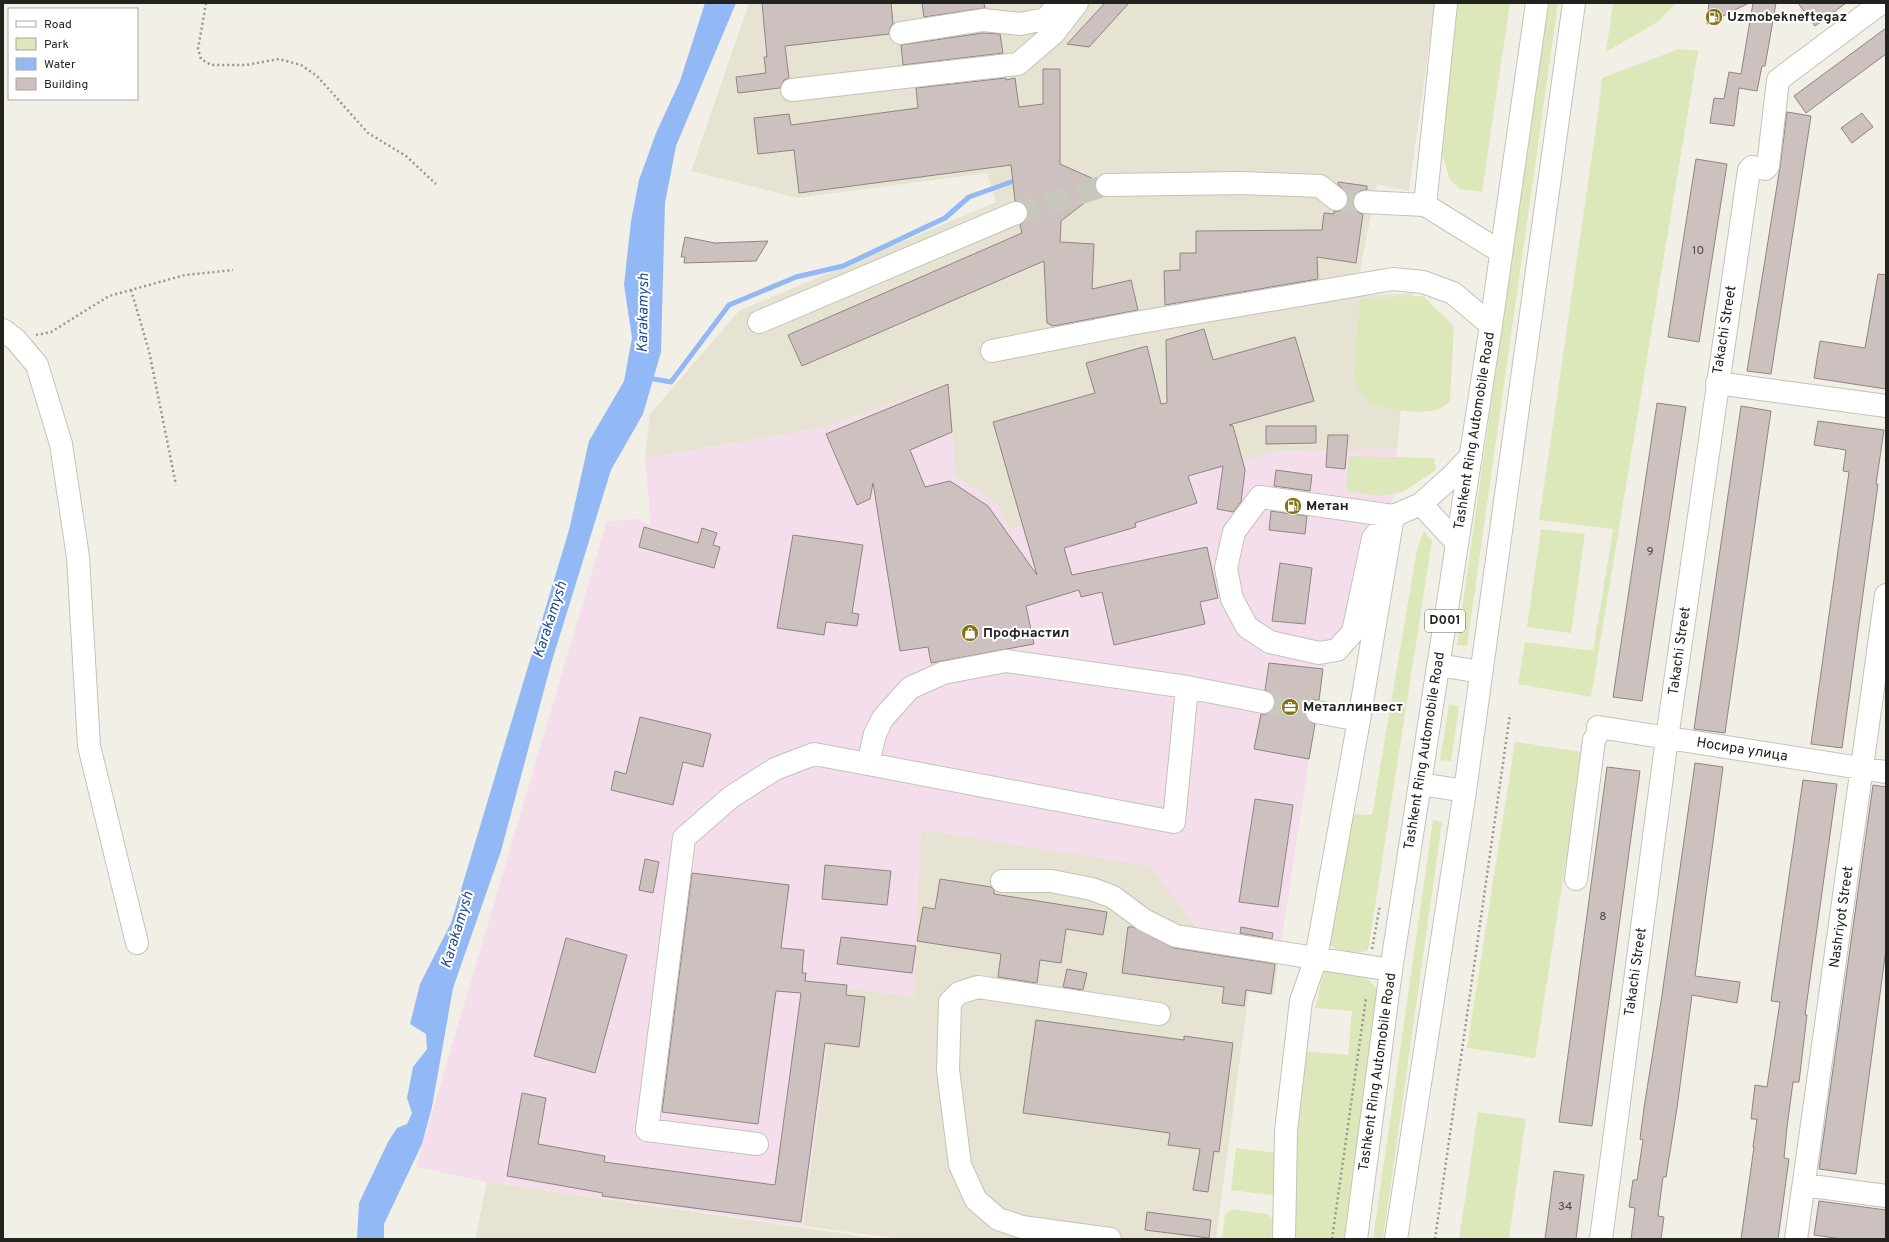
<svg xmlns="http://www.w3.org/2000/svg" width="1889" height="1242" viewBox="0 0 1889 1242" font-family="Overpass,sans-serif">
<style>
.commercial{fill:#f5deeb}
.built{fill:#e7e3d2}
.green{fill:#dce8ba}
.water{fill:#92b9f6}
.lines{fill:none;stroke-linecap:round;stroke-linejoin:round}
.stream{stroke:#92b9f6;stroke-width:5}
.building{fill:#cdc1bf;stroke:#8f8482}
.minor-tunnel{stroke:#c8c7be;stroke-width:22;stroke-dasharray:22 11;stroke-linecap:butt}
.minor-casing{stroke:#c4c2b9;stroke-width:24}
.highway-casing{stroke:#c4c2b9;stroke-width:24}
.path{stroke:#97958e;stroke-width:2.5;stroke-dasharray:2 3;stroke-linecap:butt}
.minor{stroke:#fff;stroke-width:22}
.highway{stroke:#fff;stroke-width:22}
.labels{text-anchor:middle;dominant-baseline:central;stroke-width:4;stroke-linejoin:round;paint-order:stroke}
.number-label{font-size:12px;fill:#4d4a46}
.shield{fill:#fff;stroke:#646462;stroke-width:1}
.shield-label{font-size:13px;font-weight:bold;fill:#22221e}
.poi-label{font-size:14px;font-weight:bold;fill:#22221e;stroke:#fff;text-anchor:start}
.street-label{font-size:14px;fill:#22221e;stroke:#fff}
.water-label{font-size:15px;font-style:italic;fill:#1f4b93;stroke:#fff}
</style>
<rect width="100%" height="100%" fill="#f2f0e6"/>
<path class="commercial" d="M949,382L955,476L998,505L1009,530L1275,451L1397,449L1396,490L1374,551L1358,630L1323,669L1280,950L1198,930L922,830L914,998L835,987L802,1226L487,1182L416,1167L607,521L637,519L651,526L645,458L826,427Z"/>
<path class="built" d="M749,3H1435L1409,191L1377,184L1355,296L1413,293L1397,449L1275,451L1009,530L998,505L955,476L949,382L826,427L645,458L650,414L739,311L996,202L987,173L797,198L691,171Z
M921,830L1150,866L1198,930L1280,950L1274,995L1249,992L1216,1239H902L803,1226L835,987L914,997Z
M487,1182L881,1239H475Z"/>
<path class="green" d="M1458,3H1510L1482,192L1460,189L1450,180L1441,150Z
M1548,3H1558L1467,646L1457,645Z
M1613,3H1676L1659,21L1606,52Z
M1679,49L1698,51L1591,697L1518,684L1525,642L1593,651L1613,529L1539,520L1598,114L1602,78Z
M1423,296L1454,326L1450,402C1446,405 1441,408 1436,410C1421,415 1374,409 1363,397C1358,392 1356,384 1354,377L1360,299Z
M1349,456L1434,458L1436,470L1403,492L1380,496L1346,491Z
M1541,529L1585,534L1571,633L1527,627Z
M1424,531L1432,541L1368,951C1356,954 1337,952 1328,943L1353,814L1372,815L1417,549Z
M1449,704L1459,706L1451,761L1440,760Z
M1515,742L1583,752L1535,1058L1467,1048Z
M1433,820L1442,822L1383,1239H1373Z
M1324,970L1366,977L1378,990L1344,1239H1292L1303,1051L1348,1055L1352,1011L1315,1008Z
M1478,1112L1526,1119L1509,1239H1459Z
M1236,1148L1279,1153L1273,1195L1231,1190Z
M1233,1209L1267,1214L1274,1221L1271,1239H1222L1225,1214Z"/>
<path class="water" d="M705,3H736L676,146L665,203L661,352L643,414L611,470L551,664L501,851L453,988L432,1107L422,1144L384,1224V1239H357L359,1203L388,1142L397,1128L407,1124L412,1113L407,1098L413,1067L427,1049L426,1034L410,1024L420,984L451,923L569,530L589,441L624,381L632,338L624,285L631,221L639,180L656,133L680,81Z"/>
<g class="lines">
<path class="stream" d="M648,378L671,382L729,305L796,277L843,266L945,218L969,197L1011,182"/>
</g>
<path class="building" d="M762,3H891L893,23L890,28L889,34L785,46L789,78L784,80L780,88L738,93L736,77L766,73L764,57H767Z
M922,3H984L985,8L924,17Z
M1105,3H1129L1089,47L1067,44Z
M1709,3H1749L1707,24Z
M1753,3H1776L1765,66H1762L1757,91L1739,88L1734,126L1710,123L1714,98L1724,99L1729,72L1741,74Z
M1798,3H1846L1815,26Z
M1886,28V54L1806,113L1794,96Z
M983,33L1000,34L1003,53L903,65L901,45Z
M1043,69H1060V164L1096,180L1095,186L1097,193L1061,221L1060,242L1094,244L1092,289L1131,280L1138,310L1053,326L1047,323L1044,261L802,366L788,335L1022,233L1020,225L1026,220L1028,215V208L1023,203L1015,201L1011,165L799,193L794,150L758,154L754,118L789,114L791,125L918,108L916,88L1006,78V80L1015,78L1019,107L1043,104Z
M1787,112L1811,116L1771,374L1747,371L1780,167Z
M1862,113L1873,127L1852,143L1841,128Z
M1696,159L1727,164L1699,342L1668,337Z
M1338,182L1367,186V190L1360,191L1355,195L1353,201L1354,208L1358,212L1363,214L1356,263L1317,257L1318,279L1165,305L1164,271L1180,270V253H1196V231L1322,230L1324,213L1334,214V211H1340L1345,207L1348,201L1347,194L1338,184Z
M685,237L715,243L768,241L756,261L684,263L685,257H681Z
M1878,274L1886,275V389L1814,378L1820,341L1865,348Z
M1204,329L1213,360L1295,337L1314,401L1229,425L1233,426L1245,470L1241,502L1233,512L1217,509L1223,466L1188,476L1197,503L1135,523L1136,527L1064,548L1072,575L1207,547L1218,598L1200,602L1205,624L1114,645L1102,592L1081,597L1079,590L1026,606L1034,644L931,663L928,647L900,651L873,483L870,499L857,505L826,434L948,384L952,432L910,450L925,487L950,481L988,506L1037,575L993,422L1095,393L1086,363L1147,346L1161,404L1167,403L1166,340Z
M1657,403L1686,407L1642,701L1613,697Z
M1741,406L1771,411L1725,733L1694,729Z
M1818,421L1884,430L1876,484H1878L1842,748L1811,744L1849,472L1843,471L1846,450L1814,445Z
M1266,426H1316V443L1266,444Z
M1328,435H1348L1345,469L1326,467Z
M1276,470L1312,475L1310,491L1274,486Z
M1271,511L1307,516L1305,534L1269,530Z
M644,527L698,543L702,528L717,533L713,545L720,547L714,568L639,547Z
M793,535L863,545L852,613L859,614L857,626L826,622L824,635L777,628Z
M1280,563L1312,568L1305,624L1272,621Z
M1269,663L1323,669L1319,700H1313L1308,704L1305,710V716L1309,721L1315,724L1309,759L1254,749L1261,714H1267L1272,710L1275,704V698L1271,693L1265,690Z
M640,717L711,734L703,767L683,762L673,805L611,790L615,771L626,774Z
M1695,763L1723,767L1695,976L1740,982L1737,1003L1692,995L1677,1108L1666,1177H1663L1658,1216L1664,1217L1661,1239H1631L1635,1208L1629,1207L1633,1180H1637L1643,1140L1640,1139L1644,1108L1662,995Z
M1607,767L1640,771L1592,1126L1559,1122Z
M1803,780L1837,784L1805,1015H1807L1799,1082H1793L1787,1127L1784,1158L1789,1159L1778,1239H1741L1754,1147H1753L1757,1119H1751L1755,1085L1767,1087L1780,1002L1771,1001Z
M1873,785L1886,787V949L1856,1174L1819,1169Z
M1255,799L1293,805L1278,907L1239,902Z
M645,859L659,862L653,893L639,890Z
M825,865L891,871L887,905L822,899Z
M692,873L789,885L781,948L804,950L802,973H806L805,981L847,985L846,995L865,997L859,1047L825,1043L801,1222L602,1196L603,1193L507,1176L522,1093L546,1098L538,1144L605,1156L604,1162L775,1185L801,993L776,991L758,1124L662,1112Z
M940,879L991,887L994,890V894L1107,912L1103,935L1066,929L1061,963L1040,960L1037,983L998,977L1001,954L917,941L923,907L935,909Z
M1128,927H1133L1174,948L1275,964L1271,994L1246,990L1244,1006L1222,1003L1224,987L1122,973Z
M1241,927L1273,933L1272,939L1240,933Z
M841,937L916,946L912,973L837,964Z
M566,938L627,955L595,1073L534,1056Z
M1067,969L1087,973L1083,990L1063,987Z
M1036,1020L1184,1040V1036L1233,1043L1219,1152L1214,1151L1208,1192L1193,1190L1200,1149L1168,1145L1170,1133L1023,1113Z
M1554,1171L1584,1175L1576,1239H1545Z
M1819,1201L1886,1210V1239H1842L1814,1235Z
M1147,1212L1211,1220L1209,1238L1145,1230Z"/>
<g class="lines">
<path class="minor-tunnel" d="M1336,199L1365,202
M1016,213L1107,185
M1263,702L1317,712"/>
<defs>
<path id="minor" d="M901,33L983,20L1020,24L1046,19L1059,3
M792,90L1018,64L1054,33L1077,3
M1107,185L1242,183L1320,186L1336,199
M1365,202L1425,205L1501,252
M1425,205L1446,3
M759,322L1016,213
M3,330L16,340L37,365L61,444L78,557L89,746L137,943
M992,351L1135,323L1393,279L1423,282L1453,293L1491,325
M1717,383L1886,406
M1260,497L1393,516L1373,538L1353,632L1337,650L1319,653L1270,642L1247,627L1232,599L1226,568L1234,532Z
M1421,504L1457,543
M1187,687L1174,822L868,764L875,734L883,718L910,688L943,673L1006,661L1187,687L1263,702
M1317,712L1359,720L1393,516L1421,504L1450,478L1471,456
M1598,727L1886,772
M1576,879L1594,740L1601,728
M1002,881H1051L1092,889L1113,897L1144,920L1176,936L1391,970
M757,1144L647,1130L684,838L731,797L775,769L814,754L868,764
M1804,1185L1886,1196
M1110,1239L1022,1227L998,1219L976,1200L960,1165L948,1070L950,1002L959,993L978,987L1159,1014
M1284,1239L1286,1131L1301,1001L1316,958L1359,720
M1601,1239L1667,738L1749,170L1752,167L1765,169L1768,166L1778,80L1881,3
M1796,1239L1886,595"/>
<path id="highway" d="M1438,665L1481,672
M1420,784L1465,791
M1356,1239L1391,970L1491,325L1537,3
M1396,1239L1465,791L1574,3"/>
</defs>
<use href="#minor" class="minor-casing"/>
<use href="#highway" class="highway-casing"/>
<path class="path" d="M206,3L198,49L201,59L211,65H246L279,59L301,65L317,76L368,133L406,156L436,184
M131,290L149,351L176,485
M36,335L51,332L109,296L185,275L233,270
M1372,949L1380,905
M1332,1239L1366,998
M1435,1239L1510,714"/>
<use href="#minor" class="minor"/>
<use href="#highway" class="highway"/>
</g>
<defs>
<symbol id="fuel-disc" viewBox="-11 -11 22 22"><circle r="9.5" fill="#857213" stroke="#fff"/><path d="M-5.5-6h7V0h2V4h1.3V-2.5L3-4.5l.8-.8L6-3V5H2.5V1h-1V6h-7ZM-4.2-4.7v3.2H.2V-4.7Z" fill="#fff"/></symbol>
<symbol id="shop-disc" viewBox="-11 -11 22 22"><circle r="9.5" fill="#857213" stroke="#fff"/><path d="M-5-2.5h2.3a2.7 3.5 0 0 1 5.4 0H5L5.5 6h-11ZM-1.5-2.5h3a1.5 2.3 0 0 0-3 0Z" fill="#fff"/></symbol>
<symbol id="office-disc" viewBox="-11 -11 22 22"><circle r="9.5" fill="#857213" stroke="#fff"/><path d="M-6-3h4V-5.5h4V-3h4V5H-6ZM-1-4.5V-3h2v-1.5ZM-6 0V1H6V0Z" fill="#fff"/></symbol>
</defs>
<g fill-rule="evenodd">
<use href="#fuel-disc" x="1704" y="7" width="20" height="20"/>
<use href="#fuel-disc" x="1283" y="496" width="20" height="20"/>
<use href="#shop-disc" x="960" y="623" width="20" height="20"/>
<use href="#office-disc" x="1280" y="697" width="20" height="20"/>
</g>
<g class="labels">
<g class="number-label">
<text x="1698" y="251">10</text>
<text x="1650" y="552">9</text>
<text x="1603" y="917">8</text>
<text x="1565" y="1207">34</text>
</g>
<rect class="shield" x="1425" y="610" width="40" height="22" rx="3"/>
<g class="shield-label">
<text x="1445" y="621">D001</text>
</g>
<g class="poi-label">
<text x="1727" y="17">Uzmobekneftegaz</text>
<text x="1306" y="506">Метан</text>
<text x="983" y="633">Профнастил</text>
<text x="1303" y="707">Металлинвест</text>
</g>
<g class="street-label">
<text transform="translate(1725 330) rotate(-81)">Takachi Street</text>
<text transform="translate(1475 431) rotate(-81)">Tashkent Ring Automobile Road</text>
<text transform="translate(1680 651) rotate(-82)">Takachi Street</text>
<text transform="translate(1742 750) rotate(9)">Носира улица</text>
<text transform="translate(1425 751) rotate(-81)">Tashkent Ring Automobile Road</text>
<text transform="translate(1842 917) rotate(-82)">Nashriyot Street</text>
<text transform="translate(1636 972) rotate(-82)">Takachi Street</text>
<text transform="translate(1378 1072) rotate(-82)">Tashkent Ring Automobile Road</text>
</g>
<g class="water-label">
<text transform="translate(644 313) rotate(-89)">Karakamysh</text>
<text transform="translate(551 620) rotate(-72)">Karakamysh</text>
<text transform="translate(458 930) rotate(-73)">Karakamysh</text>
</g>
</g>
<rect width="1889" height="1242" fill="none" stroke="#22221e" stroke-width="8"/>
<rect x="8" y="8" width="130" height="92" fill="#ffffff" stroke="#a7a7a5"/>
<rect x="16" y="21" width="20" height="6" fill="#ffffff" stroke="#a7a7a5"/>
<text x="44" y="28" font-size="12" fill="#22221e">Road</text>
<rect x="16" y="38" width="20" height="12" fill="#dce8ba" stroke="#a7a7a5"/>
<text x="44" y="48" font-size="12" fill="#22221e">Park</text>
<rect x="16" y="58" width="20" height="12" fill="#92b9f6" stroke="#a7a7a5"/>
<text x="44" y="68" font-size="12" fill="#22221e">Water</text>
<rect x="16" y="78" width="20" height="12" fill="#cdc1bf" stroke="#a7a7a5"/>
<text x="44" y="88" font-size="12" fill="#22221e">Building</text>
</svg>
